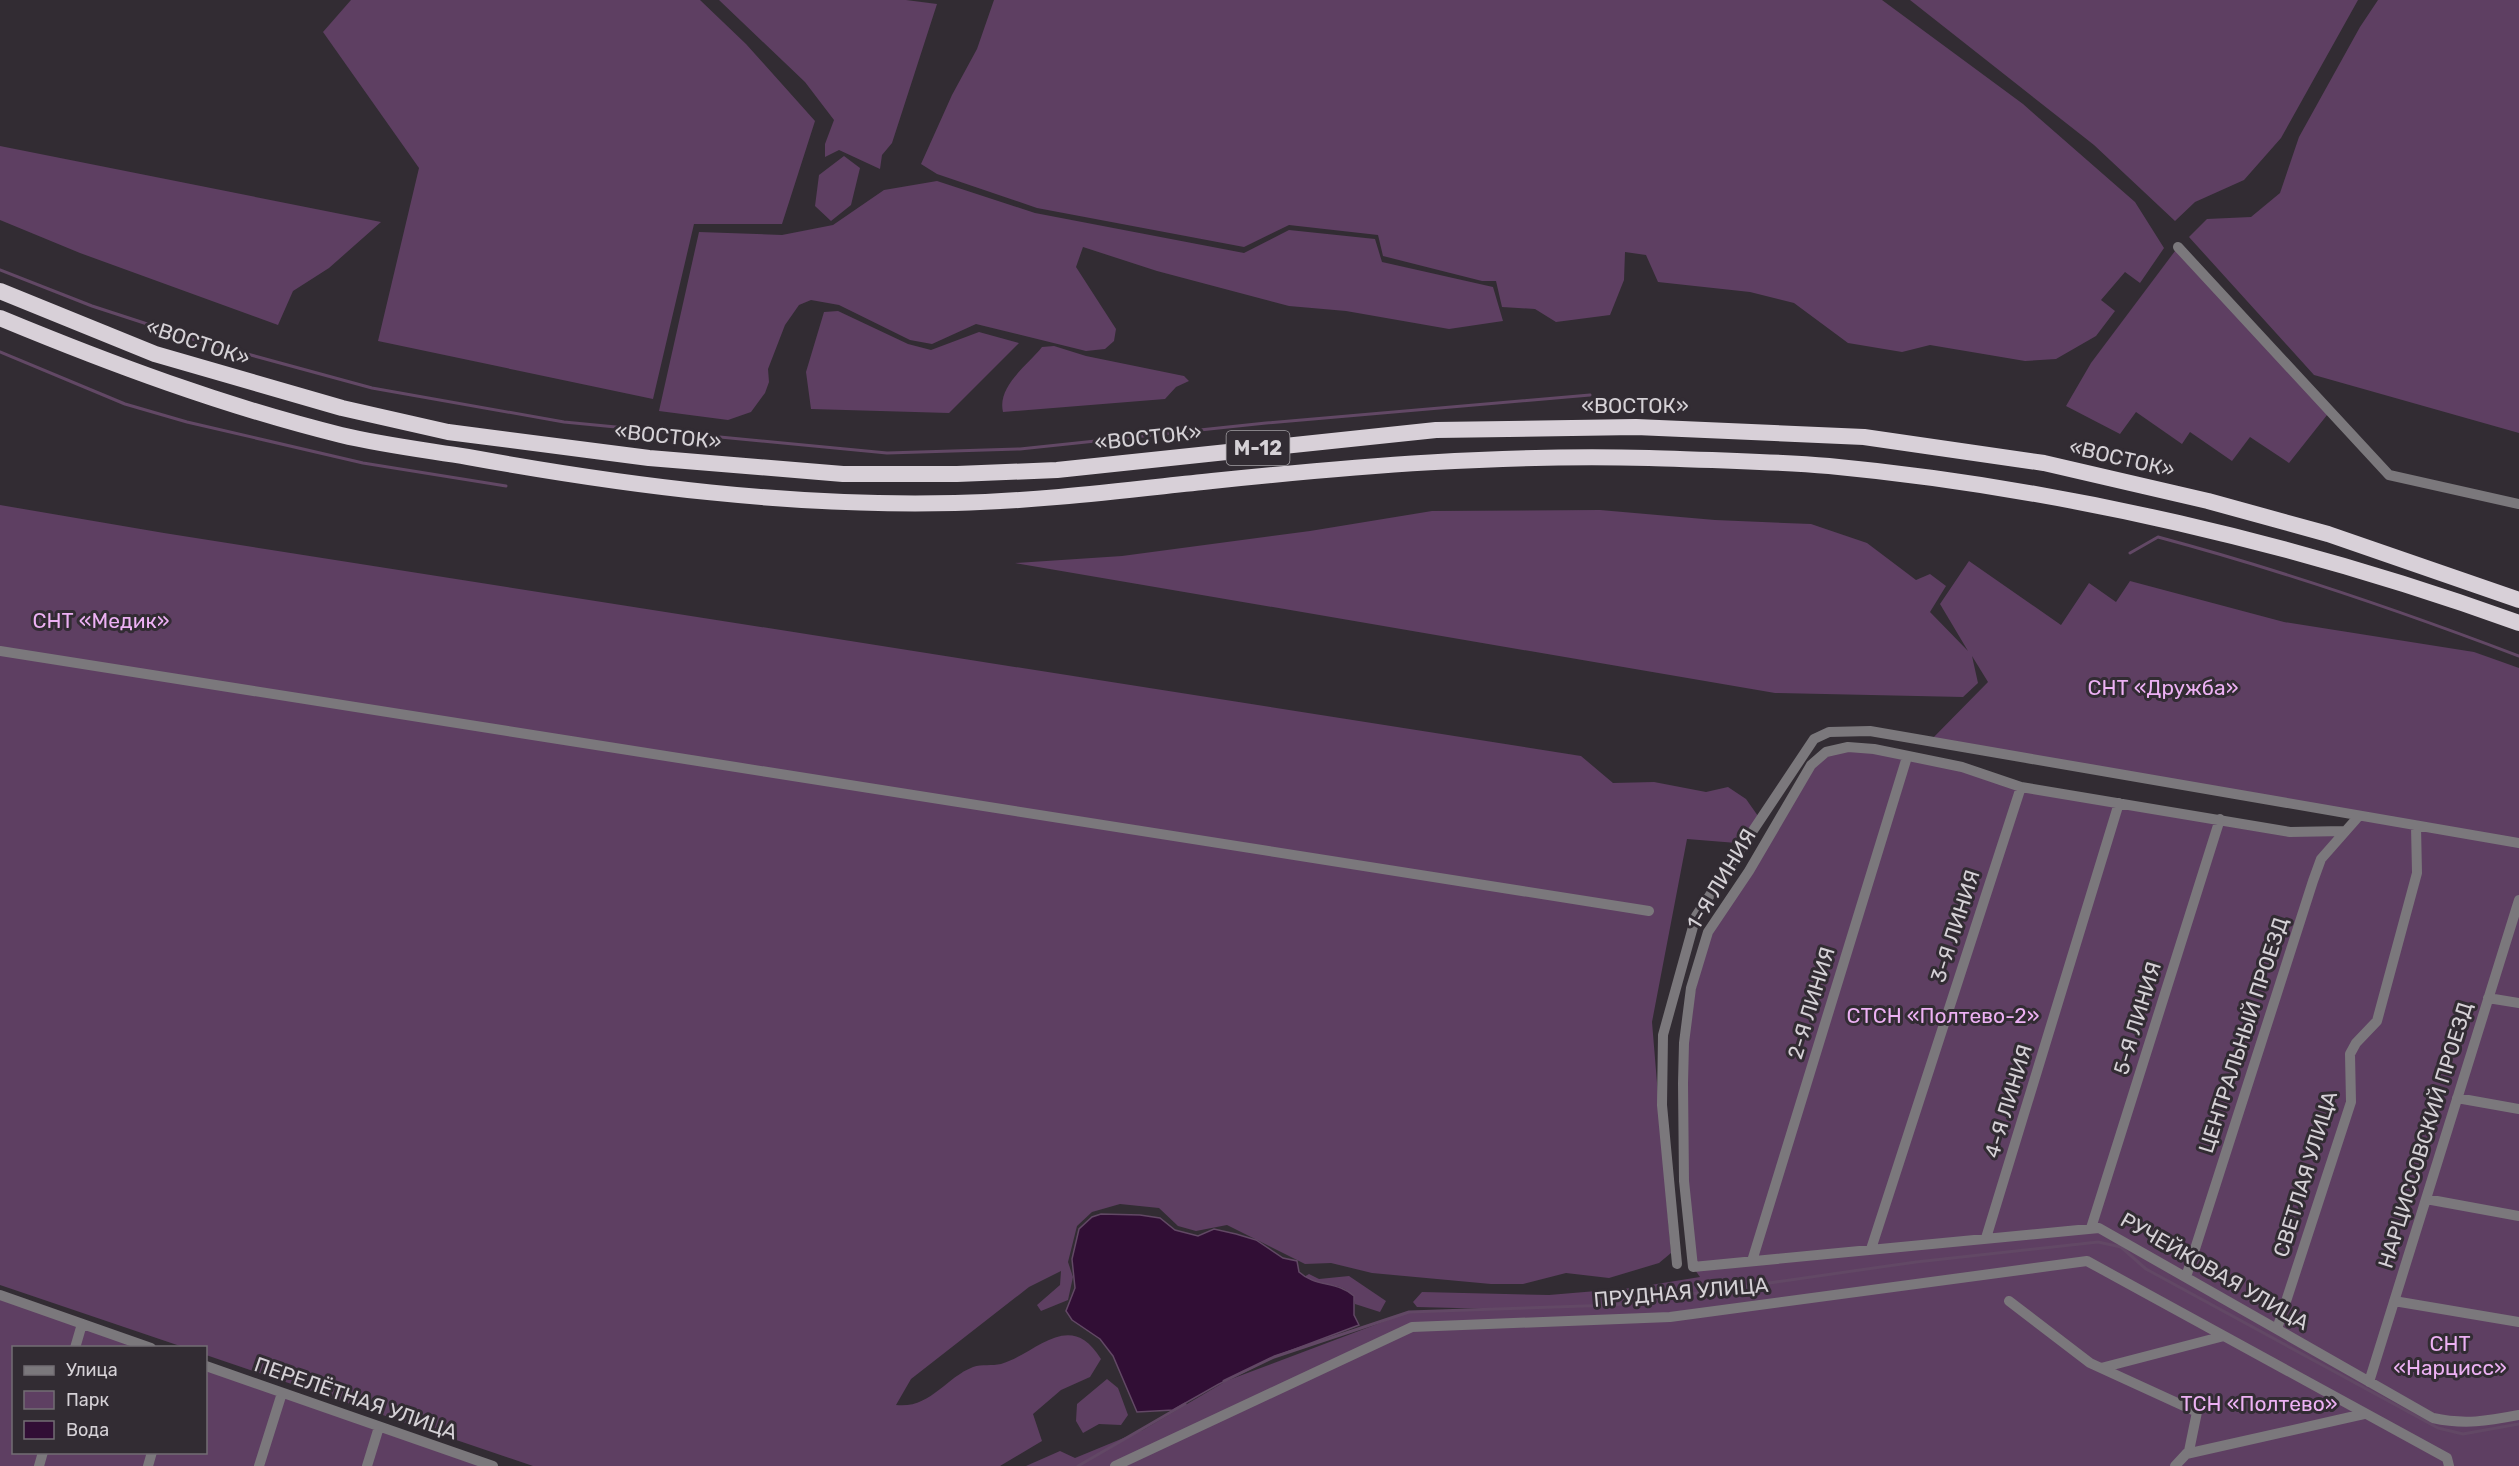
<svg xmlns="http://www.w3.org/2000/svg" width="2519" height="1466" viewBox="0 0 2519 1466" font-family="Rubik,sans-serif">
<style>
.green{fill:#5e3f62}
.water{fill:#310e35;stroke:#624865;stroke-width:1.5}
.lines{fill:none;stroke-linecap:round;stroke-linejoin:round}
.stream{stroke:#624865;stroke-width:3}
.minor{stroke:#7b787c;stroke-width:10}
.trunk{stroke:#d8d0d8;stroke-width:16}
.labels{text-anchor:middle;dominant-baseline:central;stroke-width:6;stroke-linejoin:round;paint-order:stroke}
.shield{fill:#322c33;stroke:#a4a0a5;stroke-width:1.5}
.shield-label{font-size:20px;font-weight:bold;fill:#d5d1d6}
.street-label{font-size:21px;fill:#d5d1d6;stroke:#322c33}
.park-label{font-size:21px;fill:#edb1f4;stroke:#322c33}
</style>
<rect width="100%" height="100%" fill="#322c33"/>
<path class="green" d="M351,0H700L746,44L815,121L782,224H694L653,399L378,341L419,168L323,32Z
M719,0H906L937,4L892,143L882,155L880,169L839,150L825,157V144L834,120L805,82Z
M994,0H1882L2023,104L2135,202L2164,248L2140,283L2125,272L2101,300L2115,311L2096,336L2056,359L2025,361L1930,345L1902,352L1848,343L1794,303L1750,292L1658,282L1646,255L1625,252L1624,280L1610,315L1556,322L1535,309L1502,307L1496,281H1482L1383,256L1378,235L1289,225L1244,247L1037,208L937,174L921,164L952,95L977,49Z
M1910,0H2358L2281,138L2244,180L2195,202L2175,221L2094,145Z
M2378,0H2519V433L2314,375L2189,237L2207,219L2251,217L2280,193L2299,137L2360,27Z
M0,146L381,222L329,268L293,291L278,325L80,253L0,220Z
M844,156L860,168L851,205L831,221L815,206L819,175Z
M937,181L1035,213L1244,253L1289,230L1375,239L1382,262L1493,287L1503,321L1449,329L1346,311L1289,306L1157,271L1083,247L1076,267L1116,329L1114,341L1105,349L1086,351L976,324L932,344L910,340L839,305L811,300L799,305L785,325L768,369L769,382L765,393L751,412L728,420L659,411L699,232L782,235L833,225L884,190Z
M2178,247L2331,410L2289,463L2250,437L2232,461L2190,432L2182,444L2136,412L2120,434L2066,406L2091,363Z
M838,311L908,344L931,350L979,332L1019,343L949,413L811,409L806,372L824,312Z
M1054,346L1086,356L1184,376L1189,381L1176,387L1165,399L1003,412C997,386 1027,366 1042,347Z
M0,505L164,533L1581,756L1613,783L1654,782L1706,792L1728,787L1746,799L1758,816L1749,844L1687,839L1652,1022L1671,1253L1659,1263L1609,1278L1566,1273L1523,1284H1491L1372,1273L1331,1263L1305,1264L1227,1225L1196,1231L1178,1226L1159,1208L1120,1204L1092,1212L1077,1226L1068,1262L1073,1277L1068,1300L1041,1311L1037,1305L1060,1285L1061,1271L1029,1287L911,1379L896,1405C930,1409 945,1378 973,1367C982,1364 992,1366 1001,1364C1037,1353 1070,1308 1101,1359L1090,1377L1061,1390L1033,1414L1042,1441L1000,1466H533L206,1355V1348L183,1347L0,1285Z
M1600,510L1715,520L1811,524L1867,543L1916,580L1930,574L1946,586L1930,612L1968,651L1940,604L1969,561L2061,625L2089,583L2116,602L2130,581L2284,622L2474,652L2519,668V1466H1026L1060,1451L1075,1458L1143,1430L1226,1381L1409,1312L1496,1309L1417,1307L1413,1302L1422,1292L1549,1295L1632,1288L1700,1277L1693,1267L1684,1181V1043L1708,932L1811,765L1826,752L1874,749L2021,787L2290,832L2344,831L2357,817L1928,743L1988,682L1972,656L1978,683L1963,697L1775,693L1015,563L1122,556L1310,531L1432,511Z
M1309,1274L1319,1279L1349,1276L1386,1301L1380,1312L1355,1304C1352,1280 1320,1288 1304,1277Z
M0,1295L151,1347L14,1348V1452H206V1366L493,1466H0Z
M1107,1379L1118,1388L1128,1415L1121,1425L1099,1424L1083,1433L1076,1421L1077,1404Z"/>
<path class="water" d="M1101,1214L1140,1215L1160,1218L1175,1230L1198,1236L1214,1229L1236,1234L1256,1240L1283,1258L1297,1261L1299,1272C1315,1287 1338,1281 1354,1296V1315L1359,1325L1274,1357L1219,1384L1173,1410L1137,1412L1113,1356L1100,1339L1072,1320L1066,1311L1075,1288L1072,1259L1079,1229L1092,1217Z"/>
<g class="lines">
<path class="stream" d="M0,270L92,306L178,334
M192,339L372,388L564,422L887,453L1020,449L1266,423L1590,395
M0,352L125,404L187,422L363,463L506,486
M2130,553L2158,537C2281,570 2401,611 2519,656
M1224,1381L1274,1357L1409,1312L1614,1305L1916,1262L2098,1242L2121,1247L2146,1269L2438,1428L2463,1434L2519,1424
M1078,1466L1185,1404"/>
<path class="minor" d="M2178,247L2389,475L2519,504
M0,651L1649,911
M2344,831L2290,832L2021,787L1962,767L1874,749L1848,747L1826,752L1811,765L1749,871L1708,932L1691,988L1684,1043L1683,1083L1684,1181L1693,1267L2099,1228L2433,1418C2464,1425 2488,1421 2519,1415
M2488,998L2519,1003
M2457,1098L2519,1109
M2426,1199L2519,1216
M2091,1228L2220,819
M1986,1238L2119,803
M1871,1249L2021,787
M1752,1261L1907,757
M1677,1264L1662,1105L1663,1035L1696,916L1814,739L1829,732L1870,731L2519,843
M2186,1277L2313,881L2321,859L2358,817
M0,1295L151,1348
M2009,1301L2090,1363L2197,1412L2189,1451L2175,1466
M2394,1301L2519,1322
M2277,1329L2351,1102L2350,1054L2356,1043L2377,1021L2417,873L2416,826
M75,1348L82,1324
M206,1366L493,1466
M2101,1368L2224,1336
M2369,1382L2519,900
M2186,1454L2364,1414
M39,1466L43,1452
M148,1466L152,1452
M259,1466L282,1393
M367,1466L379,1427
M1115,1466L1412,1327L1670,1317L2087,1261L2447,1458L2449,1466"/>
<path class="trunk" d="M0,291L155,354L342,408L448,432L649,458L843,474H957L1057,470L1436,430L1636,427L1864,437L2044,463L2208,501L2328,534L2519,600
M0,318C111,364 224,406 341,435C383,445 425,450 468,457C628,486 792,507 955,503C1041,501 1126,490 1212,481C1357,466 1503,454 1649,458C1709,460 1770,461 1829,466C2061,488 2300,544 2519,623"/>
</g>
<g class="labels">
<rect class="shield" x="1226.5" y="431" width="63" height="34" rx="4.5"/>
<g class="shield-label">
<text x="1258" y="448">М-12</text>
</g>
<g class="street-label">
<text transform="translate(198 342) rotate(18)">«ВОСТОК»</text>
<text x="1635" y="405">«ВОСТОК»</text>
<text transform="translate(668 436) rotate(6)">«ВОСТОК»</text>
<text transform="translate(1148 437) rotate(-6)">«ВОСТОК»</text>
<text transform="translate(2122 458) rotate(13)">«ВОСТОК»</text>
<text transform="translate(1721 879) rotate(-59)">1-Я ЛИНИЯ</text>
<text transform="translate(1955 926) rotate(-72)">3-Я ЛИНИЯ</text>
<text transform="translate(1811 1003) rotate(-73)">2-Я ЛИНИЯ</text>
<text transform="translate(2137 1018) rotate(-73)">5-Я ЛИНИЯ</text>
<text transform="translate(2243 1035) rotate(-72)">ЦЕНТРАЛЬНЫЙ ПРОЕЗД</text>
<text transform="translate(2008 1101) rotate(-73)">4-Я ЛИНИЯ</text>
<text transform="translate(2425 1135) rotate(-73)">НАРЦИССОВСКИЙ ПРОЕЗД</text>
<text transform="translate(2305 1174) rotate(-73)">СВЕТЛАЯ УЛИЦА</text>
<text transform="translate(2215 1271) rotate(30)">РУЧЕЙКОВАЯ УЛИЦА</text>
<text transform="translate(1681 1292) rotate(-5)">ПРУДНАЯ УЛИЦА</text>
<text transform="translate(356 1398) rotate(19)">ПЕРЕЛЁТНАЯ УЛИЦА</text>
</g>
<g class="park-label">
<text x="101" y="620">СНТ «Медик»</text>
<text x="2163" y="687">СНТ «Дружба»</text>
<text x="1943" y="1015">СТСН «Полтево-2»</text>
<text x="2450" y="1343">СНТ<tspan x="2450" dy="24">«Нарцисс»</tspan></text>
<text x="2259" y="1403">ТСН «Полтево»</text>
</g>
</g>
<rect x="12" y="1346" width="195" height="108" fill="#322c33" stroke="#736e74" stroke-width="1.5"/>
<rect x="24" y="1366" width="30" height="9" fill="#7b787c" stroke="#736e74" stroke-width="1.5"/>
<text x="66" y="1376" font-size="18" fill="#d5d1d6">Улица</text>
<rect x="24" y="1391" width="30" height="18" fill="#5e3f62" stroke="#736e74" stroke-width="1.5"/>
<text x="66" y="1406" font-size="18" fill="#d5d1d6">Парк</text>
<rect x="24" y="1421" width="30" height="18" fill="#310e35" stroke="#736e74" stroke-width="1.5"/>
<text x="66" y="1436" font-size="18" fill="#d5d1d6">Вода</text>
</svg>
